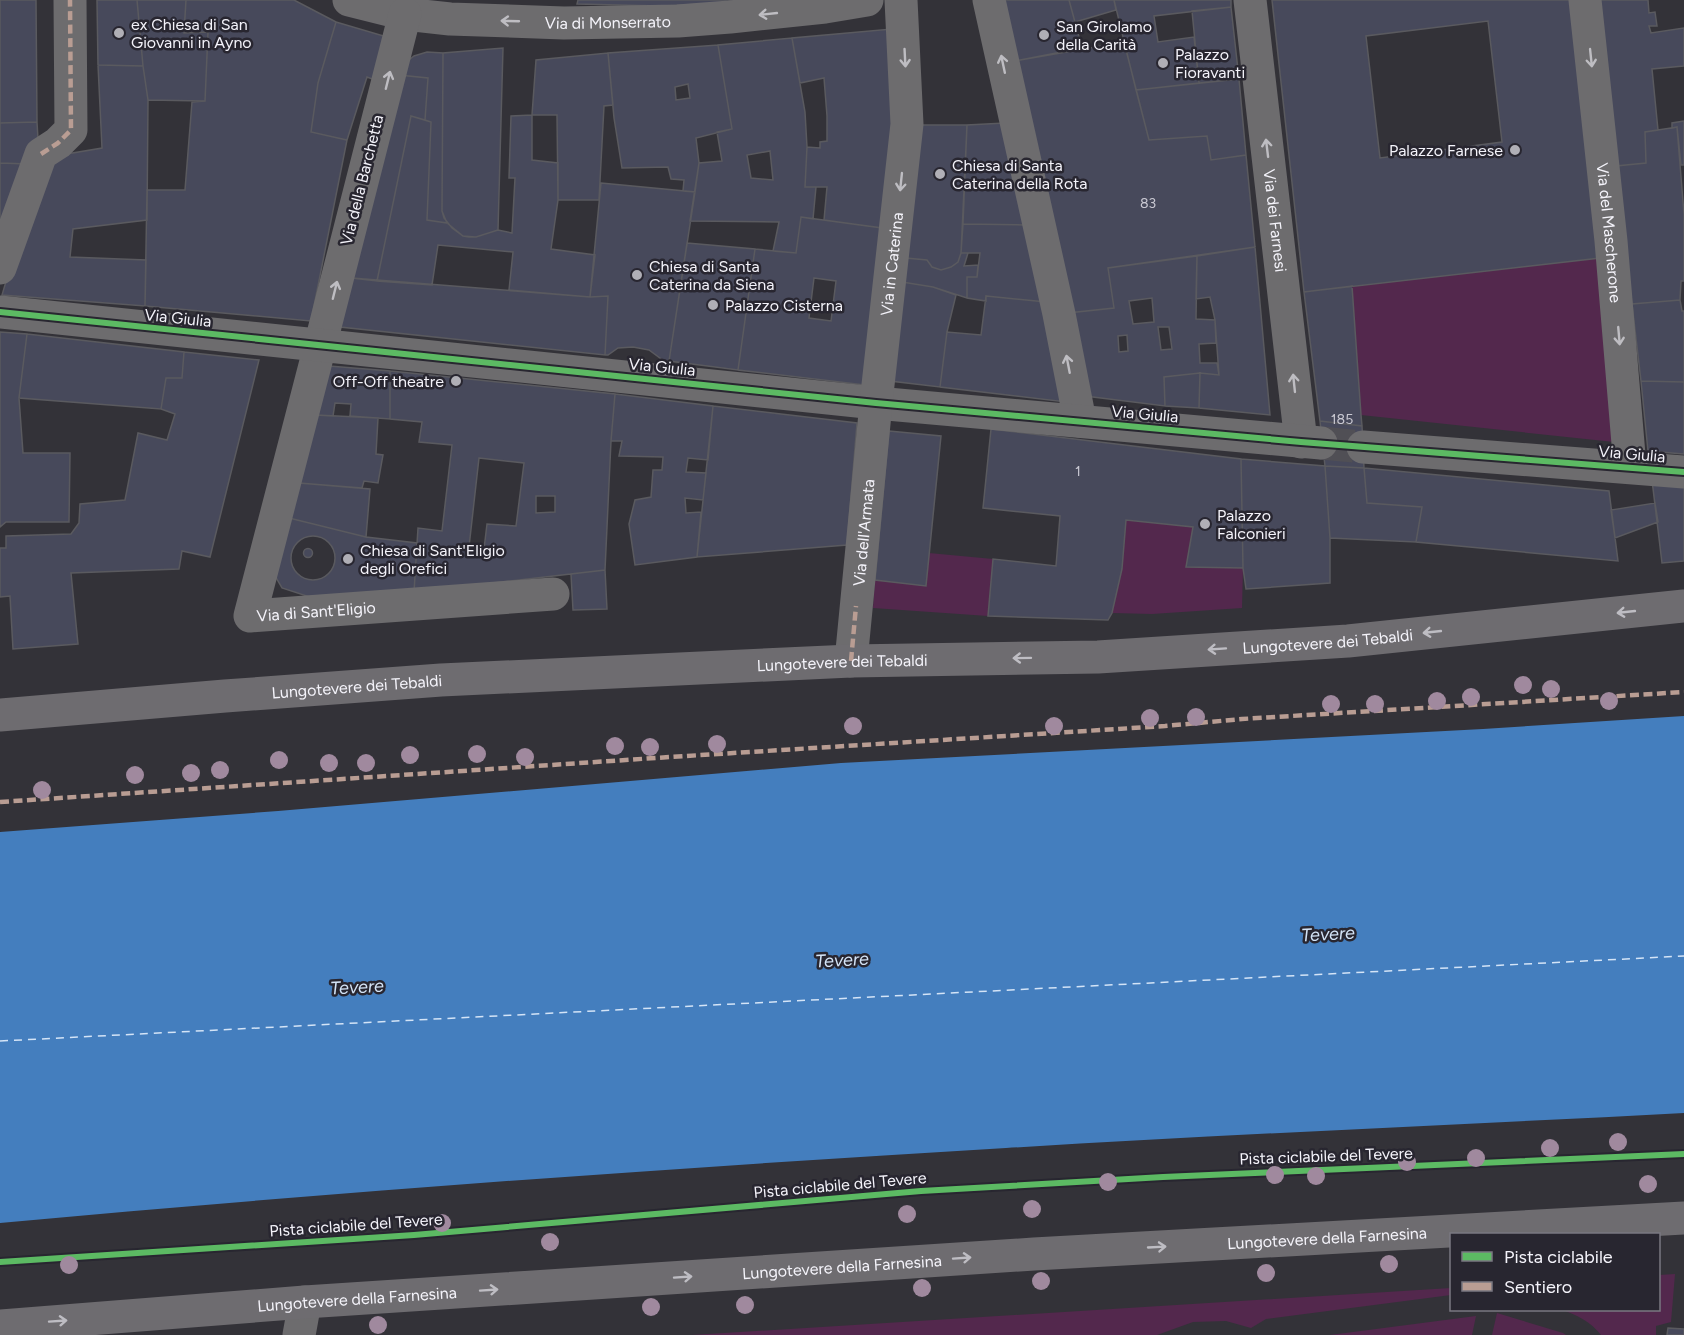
<svg xmlns="http://www.w3.org/2000/svg" width="1684" height="1335" viewBox="0 0 1684 1335" font-family="Figtree,sans-serif">
<style>
.green{fill:#53284d}
.water{fill:#447ebe}
.lines{fill:none;stroke-linecap:round;stroke-linejoin:round}
.ferry{stroke:#d4e4f7;stroke-width:1.5;stroke-dasharray:8 6;stroke-linecap:butt}
.building{fill:#47495b;stroke:#5a5a5f;stroke-width:1.5;fill-rule:evenodd}
.minor-tunnel{stroke:#504f55;stroke-width:33;stroke-dasharray:33 16;stroke-linecap:butt}
.minor{stroke:#6d6c6e;stroke-width:33}
.major{stroke:#6e6c70;stroke-width:33}
.quiet{stroke:#b99d93;stroke-width:4.5;stroke-dasharray:9 4.5;stroke-linecap:butt}
.cycleway-casing{stroke:#282630;stroke-width:10}
.cycleway{stroke:#5cba63;stroke-width:6}
.tree{fill:#a0899e}
.oneway{stroke:#bebdc2}
.oneway2{stroke:#bebdc3}
.poi-dot{fill:#b0afb6;stroke:#282630;stroke-width:2}
.labels{text-anchor:middle;dominant-baseline:central;stroke-width:5;stroke-linejoin:round;paint-order:stroke}
.number-label{font-size:14px;fill:#c9c8d2}
.street-label{font-size:16px;fill:#f4f3fa;stroke:#282630}
.poi-label{font-size:16px;fill:#f4f3fa;stroke:#282630;text-anchor:start}
.water-label{font-size:18px;font-style:italic;fill:#d4e4f7;stroke:#282630}
</style>
<rect width="100%" height="100%" fill="#333238"/>
<path class="green" d="M1600,258L1614,442L1361,415L1352,286Z
M1126,520L1193,527L1187,567L1243,568L1242,608L1152,614L1112,613L1122,569Z
M929,553L993,559L988,616L873,608L875,580L926,585Z
M1675,1274L1671,1322L1656,1326V1335H1601C1592,1323 1576,1314 1562,1310H1658L1659,1275Z
M1451,1288V1295L1266,1319L1251,1328L1226,1321L1193,1322L1157,1335H692Z
M1497,1313L1563,1333L1566,1335H1492Z
M1476,1316L1472,1335H1330Z"/>
<path class="water" d="M1684,716V1113C1458,1125 1232,1134 1006,1148C671,1168 335,1192 0,1223V832L278,811L841,763L1483,729Z"/>
<g class="lines">
<path class="ferry" d="M0,1041L1684,956"/>
</g>
<path class="building" d="M0,0H36L37,122L0,123Z
M97,0H137L143,66L98,65Z
M137,0H186L184,33L208,32L205,101L148,100L143,66Z
M186,0H294L336,22L318,83L311,132L347,140L311,321L145,306L147,190H185L192,102L205,101L208,32L184,33Z
M578,0H786L662,6L577,4Z
M1001,0H1069L1082,48L1015,61Z
M1069,0H1114L1116,10L1075,22Z
M1114,0H1231V7L1154,16L1158,42L1194,37L1199,83L1136,90Z
M1272,0H1573L1600,258L1304,292ZM1488,21L1502,142L1380,158L1366,36Z
M1598,0H1648L1649,13L1655,12L1657,26H1649L1651,33L1684,28V66L1652,69L1658,130L1645,132L1646,163L1616,166Z
M1231,7L1239,79L1199,83L1192,11Z
M336,22L387,37L375,80L367,77L347,140L311,132L318,83Z
M892,29L899,101L882,228L824,220L827,187H805L807,147L820,148V142L827,141V116L824,78L800,83L792,38Z
M792,38L805,112L807,147L805,187H816L813,219L801,217L796,253L773,251L779,222L690,221L699,163L722,161L717,132L732,129L718,45ZM770,151L773,180L751,178L747,155Z
M1124,42L1149,140L1207,136L1211,160L1246,155L1255,247L1108,268L1114,308L1068,313L1015,61Z
M718,45L732,129L696,138L699,163L695,192L683,191L684,180L671,179L668,167L622,168L614,118L608,53ZM688,84L690,98L676,100L675,87Z
M503,48L498,230L476,237H469L463,236L452,228L444,218L442,211L443,53Z
M427,52L443,53L442,211L447,223L427,220L431,122L425,120L428,78L399,75L405,63L414,56Z
M608,53L613,105L604,106L599,200H558L557,115H532L536,60Z
M98,65L143,66L148,100L147,220L73,229L70,257L146,260L145,306L2,295L43,158L102,148Z
M399,75L428,78L425,120L411,116L377,281L352,278Z
M1239,79L1246,155L1211,160L1207,136L1149,140L1136,90Z
M532,115V160L558,163V200L551,249L595,255L590,297L509,290L513,252L438,245L432,285L377,281L411,116L431,122L427,220L447,223L463,236L476,237L498,230L512,233L515,178H509L511,116Z
M1684,121V165H1681L1677,127L1672,128V123Z
M37,122L38,139L28,164L0,163V123Z
M1005,123L1026,225L963,224L967,125Z
M919,125H967L961,253L958,262L951,267L941,270L932,267L927,260L906,258Z
M1677,127L1684,214V281H1681L1680,300L1632,304L1616,166L1646,163L1645,132Z
M0,163L28,164L0,243Z
M601,183L695,192L669,361H664L649,350L633,347L618,348L608,355H605L608,296L590,297Z
M801,217L882,228L865,385L738,370L755,249L796,253ZM814,278L836,281L831,321L809,318Z
M963,224L1026,225L1046,302L986,296V301L967,298V277H977L980,253H961Z
M687,243L755,249L738,370L669,361Z
M1255,247L1270,415L1199,408L1200,373L1219,375L1215,320L1210,297L1196,299L1197,256Z
M961,253H968L964,266L978,265L977,277H967V298L933,287L902,282L906,258L927,260L932,267L941,270L951,267L958,262Z
M1197,256L1196,319L1215,320L1216,343L1199,344L1200,363H1217L1219,375L1200,373L1164,377L1165,406L1085,396L1068,313L1114,308L1108,268ZM1152,298L1154,322L1133,324L1129,301ZM1158,327H1169L1172,349L1161,350ZM1127,335L1128,351L1119,352L1118,336Z
M352,278L590,297L608,296L605,355L340,327Z
M902,282L933,287L956,295L947,332L940,387L890,381Z
M1352,286L1361,415L1362,426L1320,421L1304,292Z
M986,296L1046,302L1066,402L940,387L947,332L981,335Z
M1680,300L1682,311H1684V382L1641,381L1632,304Z
M0,332L27,334L19,398L23,453H70L69,522H6L0,527Z
M27,334L184,352L182,378H166L161,409L19,398Z
M184,352L259,360L210,557L182,551L179,569L71,573L78,644L13,649L10,596L0,597V548H6V536L71,534L79,523L80,504L125,500L138,433L167,440L175,414L161,409L166,378H182Z
M329,366L390,371V419L350,416L351,404L335,403L333,416L316,415Z
M390,371L615,394L611,441L605,570L414,592L418,528L442,531L452,445L419,442L422,422L390,419ZM479,458L524,463L516,526L487,524L484,549L469,547ZM536,496H555V512L536,513Z
M1200,373L1199,408L1165,406L1164,377Z
M1641,381L1684,382V454L1648,451Z
M615,394L713,406L708,460L688,458L686,472L706,473L703,500L685,498L686,513L701,512L697,557L635,565L629,524L635,500L651,497L653,470H662L663,457L619,456L622,441H611Z
M713,406L857,423L847,545L697,557Z
M316,415L378,418L376,454L383,455L378,483L364,481L362,488L299,483Z
M1320,421L1362,426L1364,468L1325,466Z
M991,429L1241,459L1243,568L1186,567L1193,527L1126,520L1122,569L1112,613L1108,620L988,616L993,559L1056,566L1060,516L983,508Z
M889,431L941,436L926,586L875,580Z
M1241,459L1325,466L1330,538V583L1246,589L1243,568Z
M1325,466L1364,468L1367,503L1422,507L1416,542L1330,538Z
M1364,468L1609,491L1618,561L1416,542L1422,507L1367,503Z
M1652,480L1684,484V561L1662,563Z
M299,483L370,489L366,537L289,518Z
M1655,503L1658,522L1615,538L1611,510Z
M289,518L366,537L417,543L414,592L322,601L282,588L275,576Z
M291 558a22 22 0 1 1 44 0a22 22 0 1 1-44 0Z
M303.5 553a4.5 4.5 0 1 1 9 0a4.5 4.5 0 1 1-9 0Z
M605,570L607,609L573,610L571,574Z
M1668,1328L1684,1329V1335H1667Z"/>
<g class="lines">
<path class="minor-tunnel" d="M1321,443L1363,447"/>
<g class="minor">
<path id="s1" d="M349,0L405,14L450,19L564,23L678,21L730,17L825,7L867,0"/>
<path d="M989,0L1059,314L1080,421"/>
<path id="s2" d="M1250,0L1301,442"/>
<path id="s3" d="M1585,0L1611,241L1630,467"/>
<path id="s4" d="M405,14L320,346L250,616L553,594"/>
<path d="M0,268L41,154L58,143L71,130L70,0"/>
<path d="M0,312L876,403L1321,443"/>
<path d="M1363,447L1684,472"/>
<path id="s5" d="M851,661L876,403L907,124L901,0"/>
<path d="M299,1335L305,1302"/>
</g>
<g class="major">
<path id="s6" d="M0,715L225,696L441,680L851,661L1098,657L1348,641L1684,606"/>
<path id="s7" d="M0,1326L305,1302L1034,1254L1684,1218"/>
</g>
<path class="quiet" d="M41,154L58,143L71,130L70,0
M851,661L856,606
M0,802L670,757L1165,726L1242,719L1684,692"/>
<defs>
<path id="cycleway" d="M0,312L876,403L1301,442L1684,472
M0,1262L414,1235L921,1191L1163,1177L1684,1154"/>
</defs>
<use href="#cycleway" class="cycleway-casing"/>
<use href="#cycleway" class="cycleway"/>
</g>
<g class="tree">
<circle cx="1523" cy="685" r="9"/>
<circle cx="1551" cy="689" r="9"/>
<circle cx="1471" cy="697" r="9"/>
<circle cx="1437" cy="701" r="9"/>
<circle cx="1609" cy="701" r="9"/>
<circle cx="1331" cy="704" r="9"/>
<circle cx="1375" cy="704" r="9"/>
<circle cx="1196" cy="717" r="9"/>
<circle cx="1150" cy="718" r="9"/>
<circle cx="853" cy="726" r="9"/>
<circle cx="1054" cy="726" r="9"/>
<circle cx="717" cy="744" r="9"/>
<circle cx="615" cy="746" r="9"/>
<circle cx="650" cy="747" r="9"/>
<circle cx="477" cy="754" r="9"/>
<circle cx="410" cy="755" r="9"/>
<circle cx="525" cy="757" r="9"/>
<circle cx="279" cy="760" r="9"/>
<circle cx="329" cy="763" r="9"/>
<circle cx="366" cy="763" r="9"/>
<circle cx="220" cy="770" r="9"/>
<circle cx="191" cy="773" r="9"/>
<circle cx="135" cy="775" r="9"/>
<circle cx="42" cy="790" r="9"/>
<circle cx="1618" cy="1142" r="9"/>
<circle cx="1550" cy="1148" r="9"/>
<circle cx="1476" cy="1158" r="9"/>
<circle cx="1407" cy="1162" r="9"/>
<circle cx="1275" cy="1175" r="9"/>
<circle cx="1316" cy="1176" r="9"/>
<circle cx="1108" cy="1182" r="9"/>
<circle cx="1648" cy="1184" r="9"/>
<circle cx="1032" cy="1209" r="9"/>
<circle cx="907" cy="1214" r="9"/>
<circle cx="442" cy="1223" r="9"/>
<circle cx="550" cy="1242" r="9"/>
<circle cx="1389" cy="1264" r="9"/>
<circle cx="69" cy="1265" r="9"/>
<circle cx="1266" cy="1273" r="9"/>
<circle cx="1041" cy="1281" r="9"/>
<circle cx="922" cy="1288" r="9"/>
<circle cx="745" cy="1305" r="9"/>
<circle cx="651" cy="1307" r="9"/>
<circle cx="378" cy="1325" r="9"/>
</g>
<defs><path id="oneway-shaft" d="M-6 0H5M1.5-3L5.5 0L1.5 3" fill="none" stroke-width="1.6" stroke-linecap="round" stroke-linejoin="round" transform="scale(1.5)"/></defs>
<g class="oneway">
<use href="#oneway-shaft" transform="translate(768 14) rotate(174)"/>
<use href="#oneway-shaft" transform="translate(510 21) rotate(-178)"/>
<use href="#oneway-shaft" transform="translate(905 58) rotate(87)"/>
<use href="#oneway-shaft" transform="translate(1591 58) rotate(84)"/>
<use href="#oneway-shaft" transform="translate(1003 64) rotate(-102)"/>
<use href="#oneway-shaft" transform="translate(388 80) rotate(-76)"/>
<use href="#oneway-shaft" transform="translate(1267 148) rotate(-97)"/>
<use href="#oneway-shaft" transform="translate(901 182) rotate(96)"/>
<use href="#oneway-shaft" transform="translate(335 290) rotate(-76)"/>
<use href="#oneway-shaft" transform="translate(1619 336) rotate(85)"/>
<use href="#oneway-shaft" transform="translate(1068 364) rotate(-101)"/>
<use href="#oneway-shaft" transform="translate(1294 383) rotate(-96)"/>
</g>
<g class="oneway2">
<use href="#oneway-shaft" transform="translate(1626 612) rotate(174)"/>
<use href="#oneway-shaft" transform="translate(1432 632) rotate(174)"/>
<use href="#oneway-shaft" transform="translate(1217 649) rotate(176)"/>
<use href="#oneway-shaft" transform="translate(1022 658) rotate(179)"/>
<use href="#oneway-shaft" transform="translate(1157 1247) rotate(-3)"/>
<use href="#oneway-shaft" transform="translate(962 1258) rotate(-4)"/>
<use href="#oneway-shaft" transform="translate(683 1277) rotate(-4)"/>
<use href="#oneway-shaft" transform="translate(489 1290) rotate(-4)"/>
<use href="#oneway-shaft" transform="translate(58 1321) rotate(-4)"/>
</g>
<g class="poi-dot">
<circle cx="119" cy="33" r="6"/>
<circle cx="1044" cy="35" r="6"/>
<circle cx="1163" cy="63" r="6"/>
<circle cx="1515" cy="150" r="6"/>
<circle cx="940" cy="174" r="6"/>
<circle cx="637" cy="275" r="6"/>
<circle cx="713" cy="305" r="6"/>
<circle cx="456" cy="381" r="6"/>
<circle cx="1205" cy="524" r="6"/>
<circle cx="348" cy="559" r="6"/>
</g>
<g class="labels">
<g class="number-label">
<text x="1148" y="203">83</text>
<text x="1342" y="419">185</text>
<text x="1078" y="471">1</text>
</g>
<g class="street-label">
<text stroke="none"><textPath href="#s1" startOffset="261">Via di Monserrato</textPath></text>
<text transform="translate(362 180) rotate(-76)">Via della Barchetta</text>
<text stroke="none"><textPath href="#s2" startOffset="222">Via dei Farnesi</textPath></text>
<text stroke="none"><textPath href="#s3" startOffset="234">Via del Mascherone</textPath></text>
<text stroke="none"><textPath href="#s5" startOffset="399">Via in Caterina</textPath></text>
<text transform="translate(178 318) rotate(6)">Via Giulia</text>
<text transform="translate(662 367) rotate(6)">Via Giulia</text>
<text transform="translate(1145 414) rotate(5)">Via Giulia</text>
<text transform="translate(1632 454) rotate(5)">Via Giulia</text>
<text stroke="none"><textPath href="#s5" startOffset="129">Via dell'Armata</textPath></text>
<text stroke="none"><textPath href="#s4" startOffset="688">Via di Sant'Eligio</textPath></text>
<text stroke="none"><textPath href="#s6" startOffset="1330">Lungotevere dei Tebaldi</textPath></text>
<text stroke="none"><textPath href="#s6" startOffset="844">Lungotevere dei Tebaldi</textPath></text>
<text stroke="none"><textPath href="#s6" startOffset="358">Lungotevere dei Tebaldi</textPath></text>
<text transform="translate(1326 1156) rotate(-2)">Pista ciclabile del Tevere</text>
<text transform="translate(840 1185) rotate(-5)">Pista ciclabile del Tevere</text>
<text transform="translate(356 1225) rotate(-4)">Pista ciclabile del Tevere</text>
<text stroke="none"><textPath href="#s7" startOffset="1330">Lungotevere della Farnesina</textPath></text>
<text stroke="none"><textPath href="#s7" startOffset="844">Lungotevere della Farnesina</textPath></text>
<text stroke="none"><textPath href="#s7" startOffset="358">Lungotevere della Farnesina</textPath></text>
</g>
<g class="poi-label">
<text x="131" y="24">ex Chiesa di San<tspan x="131" dy="18">Giovanni in Ayno</tspan></text>
<text x="1056" y="26">San Girolamo<tspan x="1056" dy="18">della Carità</tspan></text>
<text x="1175" y="54">Palazzo<tspan x="1175" dy="18">Fioravanti</tspan></text>
<text x="1503" y="150" text-anchor="end">Palazzo Farnese</text>
<text x="952" y="165">Chiesa di Santa<tspan x="952" dy="18">Caterina della Rota</tspan></text>
<text x="649" y="266">Chiesa di Santa<tspan x="649" dy="18">Caterina da Siena</tspan></text>
<text x="725" y="305">Palazzo Cisterna</text>
<text x="444" y="381" text-anchor="end">Off-Off theatre</text>
<text x="1217" y="515">Palazzo<tspan x="1217" dy="18">Falconieri</tspan></text>
<text x="360" y="550">Chiesa di Sant'Eligio<tspan x="360" dy="18">degli Orefici</tspan></text>
</g>
<g class="water-label">
<text transform="translate(1328 934) rotate(-3)">Tevere</text>
<text transform="translate(842 960) rotate(-3)">Tevere</text>
<text transform="translate(357 987) rotate(-3)">Tevere</text>
</g>
</g>
<rect x="1450" y="1233" width="210" height="78" fill="#282630" stroke="#7a7881" stroke-width="1.5"/>
<rect x="1462" y="1252" width="30" height="9" fill="#5cba63" stroke="#7a7881" stroke-width="1.5"/>
<text x="1504" y="1263" font-size="18" fill="#f4f3fa">Pista ciclabile</text>
<rect x="1462" y="1282" width="30" height="9" fill="#b99d93" stroke="#7a7881" stroke-width="1.5"/>
<text x="1504" y="1293" font-size="18" fill="#f4f3fa">Sentiero</text>
</svg>
